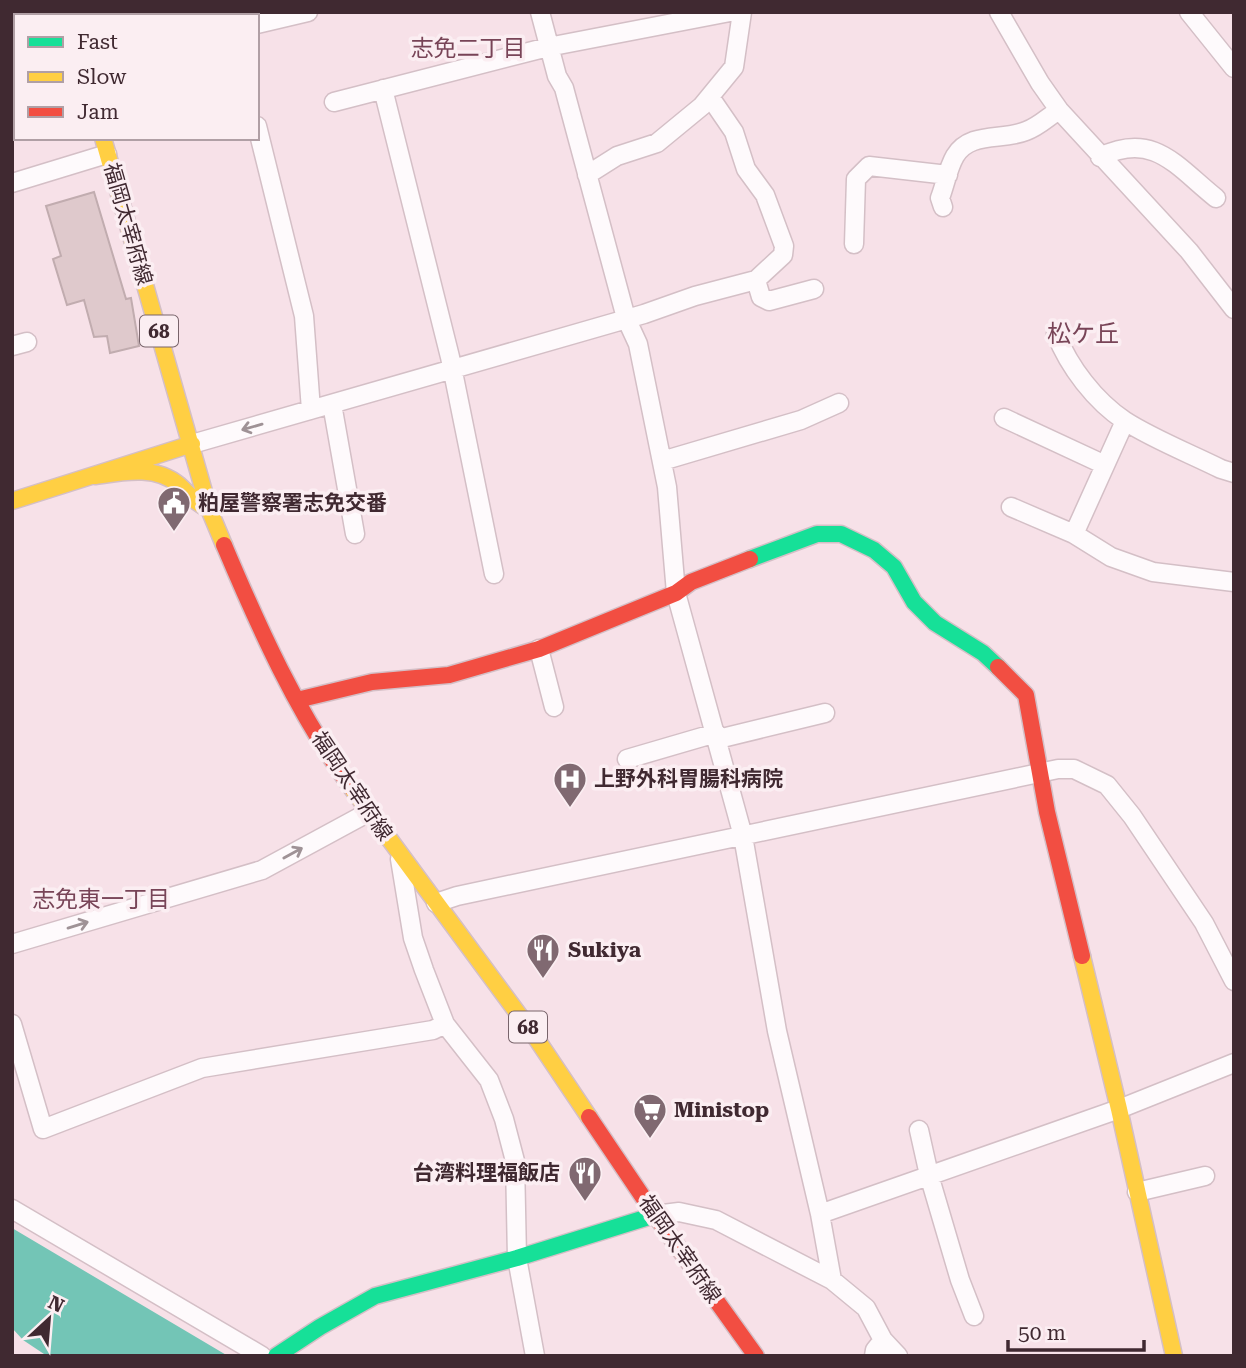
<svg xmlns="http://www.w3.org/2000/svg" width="1246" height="1368" viewBox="0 0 1246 1368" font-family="'Roboto Serif','Noto Sans JP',serif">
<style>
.water{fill:#73c5b6}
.building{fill:#dfc9cc;stroke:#c1acaf;stroke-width:2}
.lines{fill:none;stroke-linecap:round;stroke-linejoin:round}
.street-casing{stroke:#d4bfc6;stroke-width:21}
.fast-casing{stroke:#d4bfc6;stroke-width:19}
.slow-casing{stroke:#d4bfc6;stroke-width:19}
.jam-casing{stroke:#d4bfc6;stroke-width:19}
.street{stroke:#fefafc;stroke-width:18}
.fast{stroke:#16e098;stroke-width:16}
.slow{stroke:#ffcf43;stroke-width:16}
.jam{stroke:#f24e42;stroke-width:16}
.oneway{stroke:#9f9296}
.labels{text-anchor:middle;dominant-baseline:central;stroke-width:7;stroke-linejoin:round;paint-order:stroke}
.shield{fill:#fbeef2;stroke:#78646b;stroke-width:2}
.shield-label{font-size:19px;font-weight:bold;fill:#402931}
.street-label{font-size:21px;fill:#402931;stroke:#fbeef2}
.poi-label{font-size:21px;font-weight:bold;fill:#402931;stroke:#fbeef2;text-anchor:start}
.neighbourhood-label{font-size:23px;fill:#784457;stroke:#fbeef2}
.quarter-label{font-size:24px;fill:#784457;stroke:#fbeef2}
</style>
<rect width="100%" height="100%" fill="#f7e1e8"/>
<path class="water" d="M12,1228L228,1356H47L23,1340L12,1328Z"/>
<path class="building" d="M94,192L126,299L131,298L139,346L110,353L107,336L94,337L84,300L67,305L53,259L61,256L46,206Z"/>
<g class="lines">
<defs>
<path id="street" d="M241,12L242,16
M540,12L557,76L564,88L626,318L638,344L667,487L676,593L743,836L777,1031L820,1214L832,1280
M999,12L1040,83L1059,110L1189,251L1234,309
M1189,12L1234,68
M257,24L308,12
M383,89L450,357L494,574
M334,102L548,47L730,12
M257,126L304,316L311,410
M1100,157C1154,131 1176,166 1216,198
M587,175L617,156L657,143L702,106L734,67L742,12
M12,183L107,154
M943,207L940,198C945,185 948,168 955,156C970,131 1002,141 1026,131C1038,127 1048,117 1059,110
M854,244L856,179L869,166L948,175
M756,280L761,297L769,301L814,289
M1056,334C1069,367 1095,401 1125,421C1153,439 1191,454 1221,469L1234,473
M12,346L27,342
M332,404L355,534
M1004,418L1105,465
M1125,421L1074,534L1111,557L1153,572L1234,582
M192,444L644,314L695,296L756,280L783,255L784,246L765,195L746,169L734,132L710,97
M662,461L801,420L839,403
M1011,507L1074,534
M539,649L554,707
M718,739L825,713
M627,759L716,733
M400,859L413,938L424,970L445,1024L489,1080L504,1119L515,1161L517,1258L535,1356
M436,903L457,896L1058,769H1074L1107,785L1132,816L1204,923L1234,981
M12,944L262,870L369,812
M12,1024L43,1129L202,1068L433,1030L445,1024
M919,1130L929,1175L960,1280L974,1316
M1137,1192L1205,1176
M12,1209L262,1356
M820,1214L1119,1109L1234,1063
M655,1215L679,1212L716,1220L832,1280L866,1308L883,1340L898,1356
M874,1356L875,1350L883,1340"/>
<path id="fast" d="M67,12L68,16
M750,559L817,534H841L874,550L894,567L914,602L935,623L983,653L998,667
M276,1356L320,1327L375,1296L517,1258L655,1215"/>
<path id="slow" d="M103,138L209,509L224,545
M95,476C123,472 156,465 179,485C189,494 196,504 209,509
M12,501L192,444
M351,787L536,1038L589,1117
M1082,956L1119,1109L1174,1356"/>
<path id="jam" d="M224,545C259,628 297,713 351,787
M998,667L1026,695L1047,812L1082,956
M297,700L372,682L449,675L539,649L676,593L691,582L750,559
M589,1117L655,1215L756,1356"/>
</defs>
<use href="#street" class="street-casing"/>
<use href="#fast" class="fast-casing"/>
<use href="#slow" class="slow-casing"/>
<use href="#jam" class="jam-casing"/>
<use href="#street" class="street"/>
<use href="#fast" class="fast"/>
<use href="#slow" class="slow"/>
<use href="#jam" class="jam"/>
</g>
<defs><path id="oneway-shaft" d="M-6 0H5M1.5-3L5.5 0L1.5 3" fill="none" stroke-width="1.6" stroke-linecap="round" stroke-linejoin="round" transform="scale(1.75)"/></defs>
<g class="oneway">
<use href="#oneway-shaft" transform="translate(252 427) rotate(164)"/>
<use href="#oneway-shaft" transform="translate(293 853) rotate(-29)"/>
<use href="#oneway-shaft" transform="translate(78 925) rotate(-17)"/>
</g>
<defs>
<symbol id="civic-pin" viewBox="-11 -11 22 30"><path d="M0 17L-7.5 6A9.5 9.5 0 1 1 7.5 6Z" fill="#806971" stroke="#fbeef2"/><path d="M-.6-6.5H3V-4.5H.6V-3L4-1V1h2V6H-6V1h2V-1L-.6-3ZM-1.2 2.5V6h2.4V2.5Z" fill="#fff"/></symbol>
<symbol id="hospital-pin" viewBox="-11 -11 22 30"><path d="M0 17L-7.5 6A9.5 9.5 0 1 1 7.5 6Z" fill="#806971" stroke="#fbeef2"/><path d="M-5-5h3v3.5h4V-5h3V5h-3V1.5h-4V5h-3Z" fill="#fff"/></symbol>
<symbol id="restaurant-pin" viewBox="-11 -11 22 30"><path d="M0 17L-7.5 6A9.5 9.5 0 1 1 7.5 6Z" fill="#806971" stroke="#fbeef2"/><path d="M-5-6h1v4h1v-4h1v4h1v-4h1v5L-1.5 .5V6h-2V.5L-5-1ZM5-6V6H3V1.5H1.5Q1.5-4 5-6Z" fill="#fff"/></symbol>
<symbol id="supermarket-pin" viewBox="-11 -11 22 30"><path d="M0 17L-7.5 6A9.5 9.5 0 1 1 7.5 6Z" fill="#806971" stroke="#fbeef2"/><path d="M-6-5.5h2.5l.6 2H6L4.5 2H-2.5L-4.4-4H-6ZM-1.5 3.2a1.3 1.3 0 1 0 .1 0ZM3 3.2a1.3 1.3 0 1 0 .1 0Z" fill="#fff"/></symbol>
</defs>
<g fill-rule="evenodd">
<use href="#civic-pin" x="155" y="484" width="38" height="52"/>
<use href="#hospital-pin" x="551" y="760" width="38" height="52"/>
<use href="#restaurant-pin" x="524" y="931" width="38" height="52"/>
<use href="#supermarket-pin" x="631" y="1091" width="38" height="52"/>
<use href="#restaurant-pin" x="566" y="1154" width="38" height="52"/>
</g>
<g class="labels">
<g class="shield">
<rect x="140" y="315.5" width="38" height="31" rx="5"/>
<rect x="509" y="1011.5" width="38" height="31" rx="5"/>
</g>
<g class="shield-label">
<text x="159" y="331">68</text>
<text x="528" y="1027">68</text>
</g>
<g class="street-label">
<text transform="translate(128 224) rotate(74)">福岡太宰府線</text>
<text transform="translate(352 786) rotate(56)">福岡太宰府線</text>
<text transform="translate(680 1249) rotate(55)">福岡太宰府線</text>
</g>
<g class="poi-label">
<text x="198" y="503">粕屋警察署志免交番</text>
<text x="594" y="779">上野外科胃腸科病院</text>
<text x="568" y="950">Sukiya</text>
<text x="674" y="1110">Ministop</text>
<text x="560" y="1173" text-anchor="end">台湾料理福飯店</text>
</g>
<g class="neighbourhood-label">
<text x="468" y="48">志免二丁目</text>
<text x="101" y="899">志免東一丁目</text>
</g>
<g class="quarter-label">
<text x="1083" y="334">松ケ丘</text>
</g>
</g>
<rect width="1246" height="1368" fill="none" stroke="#402931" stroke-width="28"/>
<rect x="14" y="14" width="245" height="126" fill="#fbeef2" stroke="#b09fa5" stroke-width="2"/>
<rect x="28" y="37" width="35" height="10" fill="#16e098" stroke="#b09fa5" stroke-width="2"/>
<text x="77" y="49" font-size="21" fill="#402931">Fast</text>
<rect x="28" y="72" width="35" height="10" fill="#ffcf43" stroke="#b09fa5" stroke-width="2"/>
<text x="77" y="84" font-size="21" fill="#402931">Slow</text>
<rect x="28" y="107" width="35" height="10" fill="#f24e42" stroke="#b09fa5" stroke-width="2"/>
<text x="77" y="119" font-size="21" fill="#402931">Jam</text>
<g transform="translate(49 1319) rotate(26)" stroke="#fbeef2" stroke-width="5" paint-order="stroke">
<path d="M0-5L12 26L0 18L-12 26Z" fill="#402931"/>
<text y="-10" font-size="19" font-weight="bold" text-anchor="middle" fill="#402931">N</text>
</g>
<path d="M1008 1340v10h136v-10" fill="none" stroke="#402931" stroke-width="3.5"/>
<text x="1018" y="1340" font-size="21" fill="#402931" stroke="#fbeef2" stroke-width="5" paint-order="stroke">50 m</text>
</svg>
